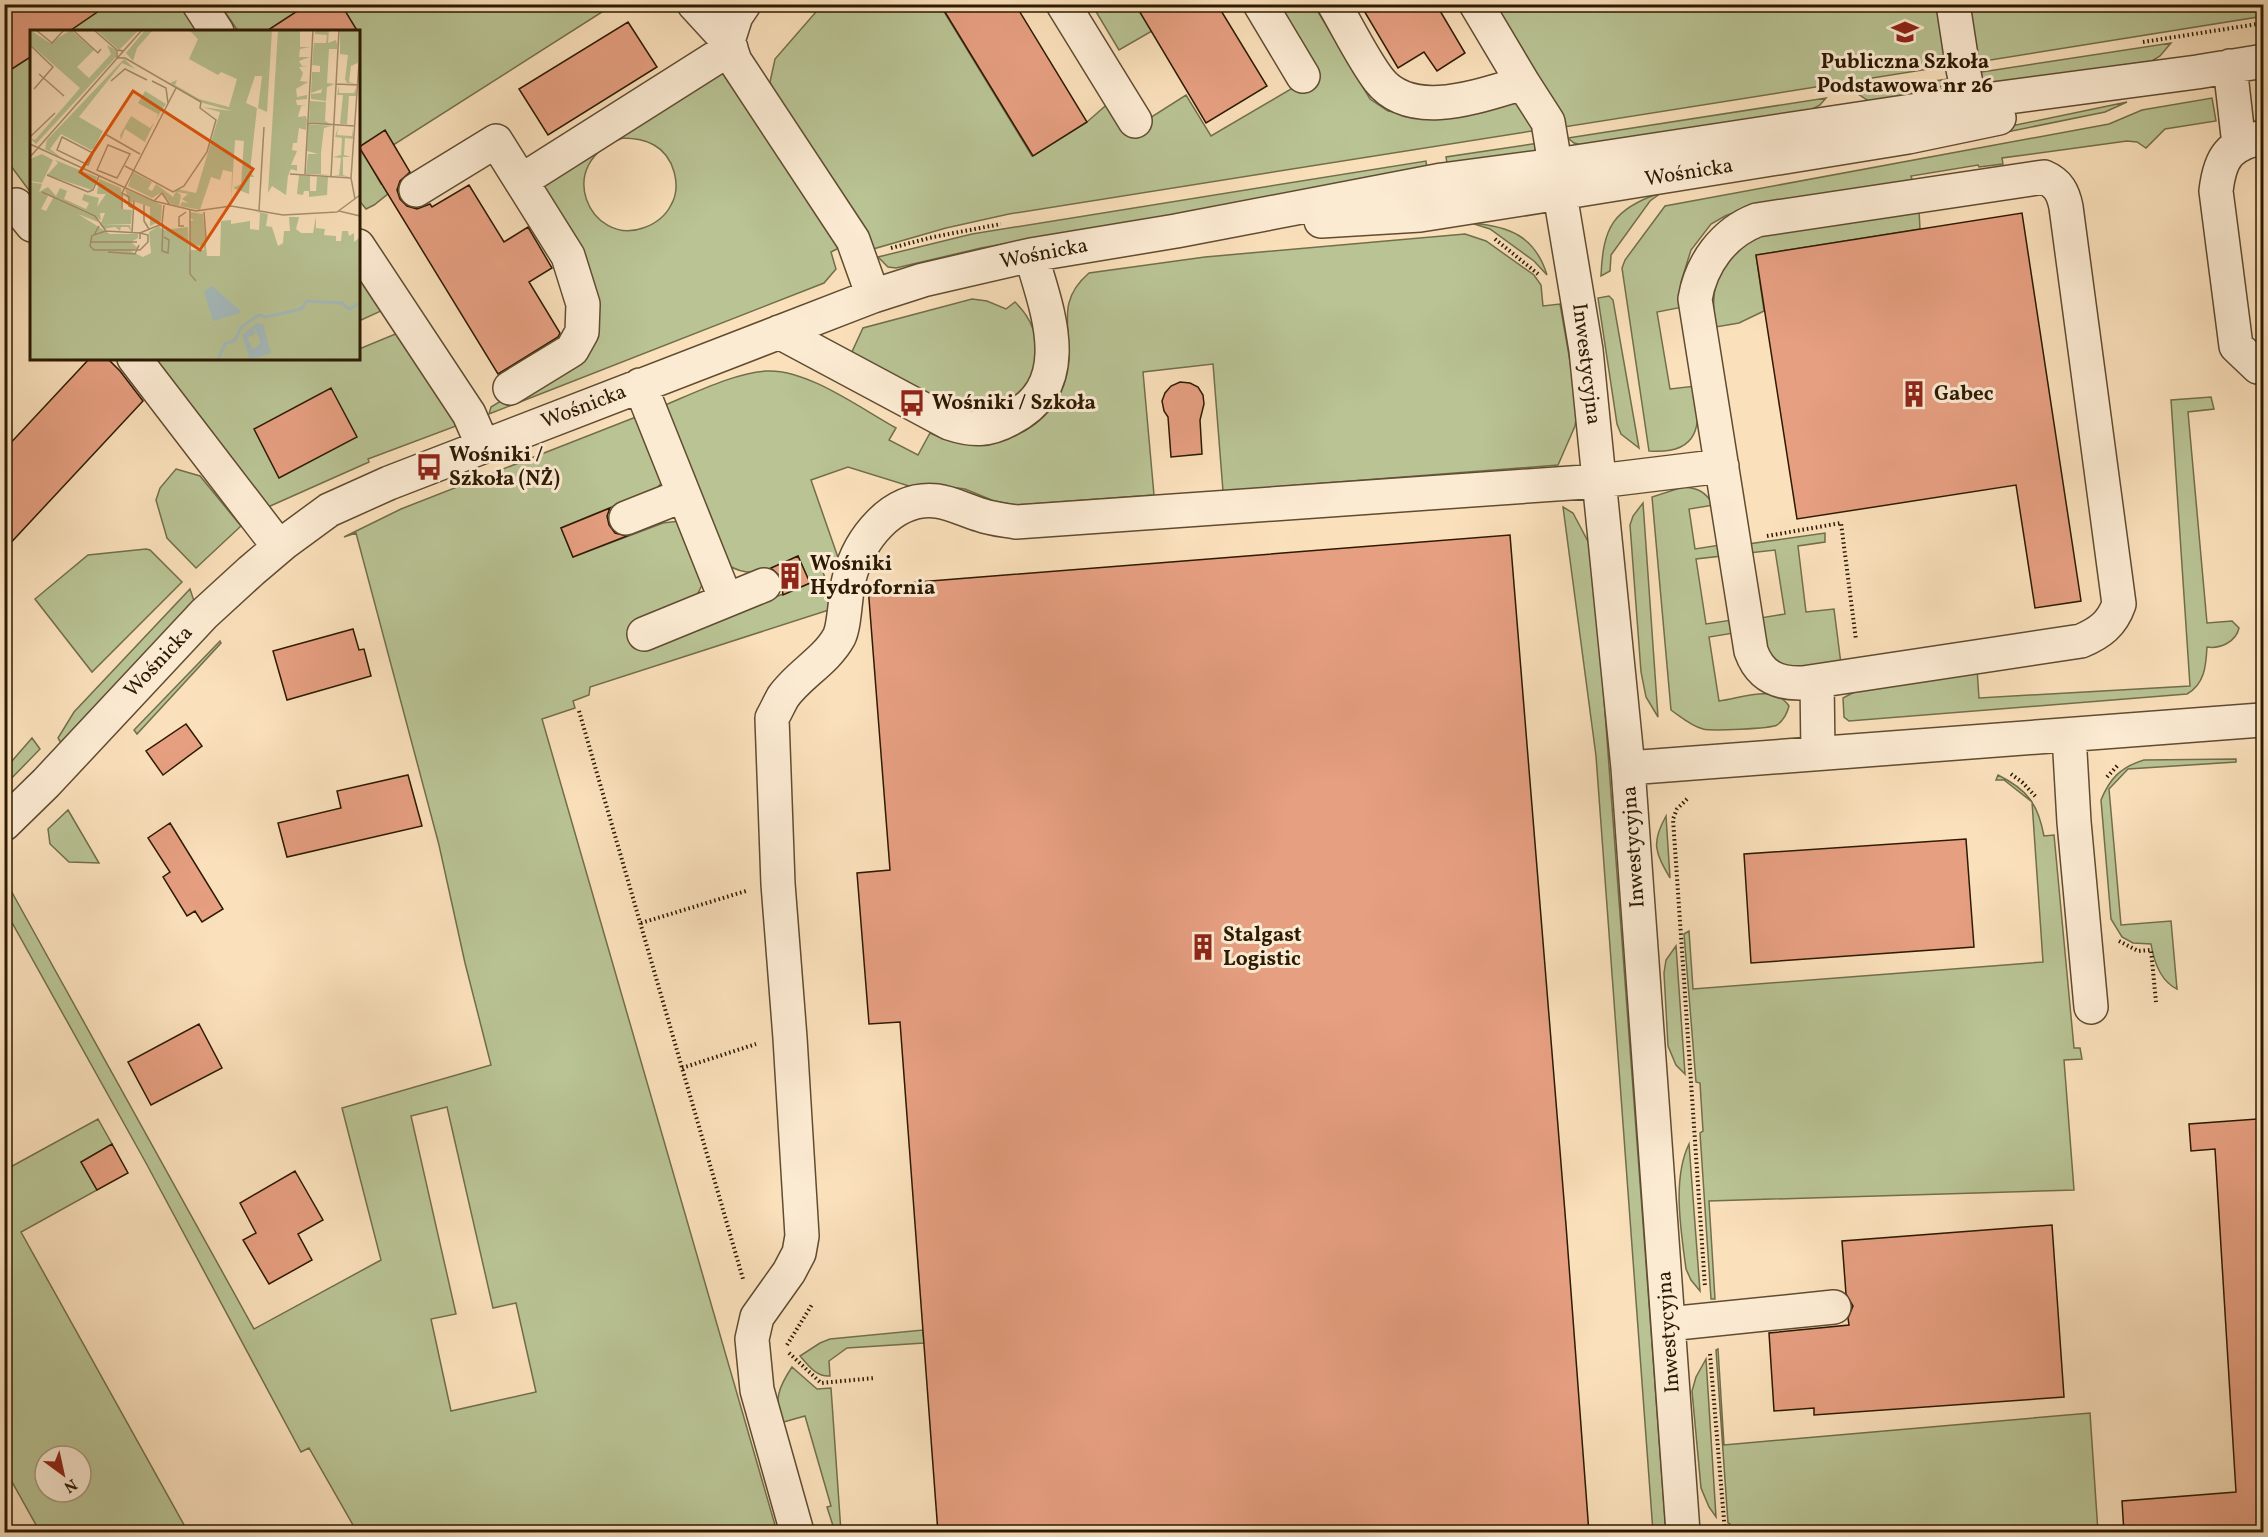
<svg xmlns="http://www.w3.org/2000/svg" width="2268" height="1537" viewBox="0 0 2268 1537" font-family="Vollkorn,serif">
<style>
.green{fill:#b9c394;stroke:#726e4b;stroke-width:1.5;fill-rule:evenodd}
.building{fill:#e69f81;stroke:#2c1a02;stroke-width:1.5}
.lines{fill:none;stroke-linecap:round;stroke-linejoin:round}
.minor-casing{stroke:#604c30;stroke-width:36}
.path{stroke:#2c1a02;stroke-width:4;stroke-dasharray:1.5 3;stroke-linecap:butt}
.minor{stroke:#fcebd3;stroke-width:33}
.labels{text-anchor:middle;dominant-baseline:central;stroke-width:6;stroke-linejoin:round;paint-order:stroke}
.poi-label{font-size:21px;font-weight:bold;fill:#2c1a02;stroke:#fcebd3;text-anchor:start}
.street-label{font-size:21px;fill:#2c1a02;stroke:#fcebd3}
.inset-river{fill:none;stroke:#a5babc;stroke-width:3}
.inset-road{fill:none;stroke:#a89171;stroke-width:1.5}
.view{fill:#df560c;fill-opacity:0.15;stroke:#df560c;stroke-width:3}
.inset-edge{fill:none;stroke:#2c1a02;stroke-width:3}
</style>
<rect width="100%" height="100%" fill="#fae0bb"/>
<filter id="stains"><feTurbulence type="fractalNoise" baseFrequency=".00333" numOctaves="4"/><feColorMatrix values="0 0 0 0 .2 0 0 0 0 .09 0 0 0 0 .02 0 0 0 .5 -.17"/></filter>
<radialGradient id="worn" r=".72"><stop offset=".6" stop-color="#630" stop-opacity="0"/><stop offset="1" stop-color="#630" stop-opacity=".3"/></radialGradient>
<path class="green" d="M109,4L186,5L204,32H68Z
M2263,4L2264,16L1972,63L1964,5Z
M220,5H613L368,161L381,184L403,171L408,178L374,205L366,209L358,199V32L238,31Z
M822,5H940L1032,156L1087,122L1111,101L1128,132L1186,95L1211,136L1313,76L1276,5H1314L1370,99L1388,111L1415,115L1519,101L1538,130L1009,214L946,228L873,249L781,104L770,82L775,59Z
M1092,5H1136L1152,31L1119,50Z
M1495,5H1937L1948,66L1564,127Z
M2171,43L2160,56L2152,61L1992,84L1983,82L1975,73Z
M31,56V193L5,158V74Z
M720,72L735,81L841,247L831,252L836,269L824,283L489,414L491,407L589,347L540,184ZM623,138C634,139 644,139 654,145C674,156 682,186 671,205C665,217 655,224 643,228C591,247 551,163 623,138Z
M1948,79L1934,93L1870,102L1855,92Z
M1826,98L1820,105L1807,112L1581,145L1574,143L1568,138Z
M2212,98L2216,121L2165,129L2146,148L2137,142L2127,141L2002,158L2003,164L1979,167L1978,165L1911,176L1913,183L1741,210L1725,216L1711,224L1691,250L1681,282L1683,307L1657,312L1670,389L1696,386C1701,425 1700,455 1649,451L1622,268L1625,260L1665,206L2109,124L2142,110Z
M2127,102L2105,112L1938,146L1661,193L1650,201L1611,255L1610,271L1601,276C1603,227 1613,209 1660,193L1895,150Z
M1539,143L1533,152L1448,169L1446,157Z
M1426,161L1427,173L1042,237L981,248L896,268L888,267L878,257L972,234Z
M1919,210L1920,229L1756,255L1764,311L1739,323L1716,327C1707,282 1723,253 1764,234Z
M1471,223C1509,226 1535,236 1547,275L1534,261L1490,229Z
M1465,234L1486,241L1534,275L1541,285L1543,306L1560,304L1578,407L1575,426L1558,465L1223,491L1213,364L1143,372L1154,495L1016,505L994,501L965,489L936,485L909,486L848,467L811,480L841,566L823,572L835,608L590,687L589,695L573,701L575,708L542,719L777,1532H357L309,1448L301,1452L146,1163L5,910L4,878L254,1329L381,1260L342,1108L491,1065L465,963L439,845L356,533L344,537L401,509L641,415L665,479L657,488L561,528L573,557L663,523L679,521L705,579L698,593L690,601L773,598L810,583L798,556C774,567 753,581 728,565L658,408C688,396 735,372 767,371C807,369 860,408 896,428L889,440L918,455L930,433C987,462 1058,432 1068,366C1073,329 1054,303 1089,273L1205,257ZM447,1107L493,1308L516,1303L536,1392L451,1411L431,1319L456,1314L411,1116Z
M358,264L381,311L359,321H358Z
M1609,296L1613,300L1639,448L1621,434L1617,424L1598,298Z
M972,299L987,301L1006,309L1015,302C1065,351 1024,425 954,409L851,354L863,328Z
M398,333L458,412L456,426L368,459L369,462L268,507L155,359L358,358L359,349Z
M2211,397L2214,409L2188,412L2207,623L2232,621L2239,628C2236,642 2220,649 2207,647C2206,665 2205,684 2187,694L1849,721L1844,717L1843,698L1858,690L1977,669L1979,698L2190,686L2171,400Z
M176,469L200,476L241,526L196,568L167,538L156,500L160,488Z
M1683,487C1699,488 1705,492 1714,505L1689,509L1695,549L1720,545L1722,556L1696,559L1706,624L1732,620L1734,633L1709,637L1719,701C1740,699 1774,683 1789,706C1787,714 1784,720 1777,725C1770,729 1711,731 1703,729C1691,726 1681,717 1671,710L1652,497Z
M1643,503L1658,717L1646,697L1641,672L1630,525L1633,516Z
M1563,507L1573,513L1593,551L1666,1532H1653L1596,756Z
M1825,533V542L1798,546L1806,612L1834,609L1841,664C1816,667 1784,677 1768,650C1763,642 1762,628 1760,618L1785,614L1775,550L1749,553L1748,544Z
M146,549L150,550L182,582L92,672L35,599L88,555Z
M190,589L194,601L61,743L58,738L74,712Z
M220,641L221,643L137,734L134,730Z
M32,738L40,749L5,785V769Z
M2236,759V762L2128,769L2109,789L2121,925L2171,921L2177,989C2160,981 2154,962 2151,944L2133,943L2122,937L2111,919L2101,800C2110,778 2121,767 2144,760Z
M1998,775C2028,790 2038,804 2044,836L2054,835L2074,1048H2080L2082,1059L2064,1060L2074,1190L1709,1201L1715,1299H1711L1700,1133L1703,1131L1700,1083L1696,1082L1684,934L1689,931L1693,989L2043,962L2032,802L2004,780H1996Z
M68,810L99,863L69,862L50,844L48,829Z
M1666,816L1670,878C1655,852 1651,843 1666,816Z
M1676,946L1685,1074L1676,1065L1668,1046L1664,973L1666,960Z
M98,1119L112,1144L81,1162L97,1190L21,1232L188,1532H40L12,1482L5,1485V1170ZM45,1456H81V1492H45Z
M1689,1144L1700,1291L1691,1280L1686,1269C1681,1231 1672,1179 1689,1144Z
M923,1330L924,1343L847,1348L829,1361L830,1376C816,1377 809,1366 800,1356L820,1343L830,1339Z
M1718,1349L1724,1445L2090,1413L2098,1532H1731L1730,1524L1728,1523L1716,1350Z
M1706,1359L1716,1517L1709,1507L1701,1488L1692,1391L1696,1377Z
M792,1367L817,1389L831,1388L841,1532H835L827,1507L831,1506L805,1416L780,1423C775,1398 778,1388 792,1367Z"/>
<path class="building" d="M4,4H109L68,32H32V56L4,74Z
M308,4H341L358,32H265Z
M940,4H1015L1087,122L1033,156Z
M1135,4H1217L1267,86L1206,123Z
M1360,4H1436L1465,53L1437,71L1424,52L1398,68Z
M628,22L657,67L548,135L519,89Z
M385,130L410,172L400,181L397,190L400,199L407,206L417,209L430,204L432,207L469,185L504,242L528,227L552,268L529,282L560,333L558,337L498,374L359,147Z
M2022,213L2081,601L2035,608L2016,485L1797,519L1756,255Z
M90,358H107L120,371L143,401L4,550V450Z
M1180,382L1190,383L1198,387L1203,395L1204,404L1200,420L1202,454L1171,457L1168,417L1164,411L1162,401L1165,393L1171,386Z
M331,388L357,437L279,478L254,429Z
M610,508L607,516L609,525L615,533L627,536L573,557L561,528Z
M1510,535L1566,1225L1589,1533H938L900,1022L869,1024L857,873L890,870L868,586Z
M798,556L810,583L783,595L781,577L771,568Z
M353,629L359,650L364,649L371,676L287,700L273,651Z
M186,724L202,746L163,775L146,751Z
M408,775L422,826L287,857L278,823L341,808L337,791Z
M170,823L223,909L202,922L195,911L187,916L163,877L170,872L148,838Z
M1966,839L1974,947L1751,963L1744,854Z
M199,1024L222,1068L151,1105L128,1062Z
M2257,1119L2259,1144L2264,1143V1533H2124L2122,1501L2236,1492L2215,1149L2191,1151L2189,1124Z
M112,1144L128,1173L97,1190L81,1162Z
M295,1171L323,1220L298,1234L312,1260L269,1284L243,1240L256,1233L240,1203Z
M2052,1225L2064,1397L1814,1415V1408L1774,1411L1769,1333L1849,1325L1848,1318L1853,1306L1846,1294L1842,1241Z"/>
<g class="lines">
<defs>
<path id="minor" d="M199,4L217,32
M694,4L728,41
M744,4L736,16L728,41L735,61L853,240L873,296
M1063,4L1135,121
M1260,4L1303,76
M1334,4C1348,28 1363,59 1379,80C1412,122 1481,95 1523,83L1476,4
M1953,4L1963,69L1974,121
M2230,66L2239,145
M1523,83L1548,122L1586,350L1628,768L1683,1532
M2264,137C2229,144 2220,157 2216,191L2236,346L2258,367H2264
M2044,177C2058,183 2063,192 2066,207L2119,604C2112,624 2100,633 2081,641L1803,683C1777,684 1760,676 1751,651L1695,299C1701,264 1723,233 1757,220Z
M521,181L731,48
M416,190L496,141L568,256L583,304L582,332L572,350L510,388
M16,205L32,225
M1321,221L1420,215L1560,193L1908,137L1999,118
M358,246L469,414L483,446
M779,332L949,423C973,431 988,431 1010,419C1078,385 1047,310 1031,255
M134,358L279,547
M640,385L726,600
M626,518L684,495
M644,634L764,585
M1817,681L1818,753
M2069,735L2074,822L2091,1007
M1628,768L2261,720
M4,824L46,783L204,614L251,571L284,543L329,510L389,483L873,296L923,280L1031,255L1176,231L1442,180L1556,165L1971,102L2197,72L2264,61
M1668,1324L1834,1307
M797,1532L757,1390L752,1339L757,1317L789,1272L799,1253L802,1236L790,1038L778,884L772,718C776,711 779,704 783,697C798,675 826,661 839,637C845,625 845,594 849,579C859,539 892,496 937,501C952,503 967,511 981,515C992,519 1005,520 1016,522L1599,481L1722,466"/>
</defs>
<use href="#minor" class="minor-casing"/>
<path class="path" d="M2143,42L2264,23
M1495,239L1538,274
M891,248L933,237L1001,224
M1767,536L1841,523L1856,640
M579,711L743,1279
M2011,774L2022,782L2036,797
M2107,777L2118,765
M1687,799L1677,809L1673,819L1705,1287
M641,923L746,891
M2119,941L2138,951L2151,950L2156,1002
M682,1068L756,1044
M787,1345L813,1303
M789,1353L821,1383L875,1378
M1710,1354L1725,1532"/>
<use href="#minor" class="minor"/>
</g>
<defs>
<symbol id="school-bare" viewBox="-9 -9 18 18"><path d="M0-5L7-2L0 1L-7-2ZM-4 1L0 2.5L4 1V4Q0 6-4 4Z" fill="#8f2418" stroke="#fcebd3" stroke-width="2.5" paint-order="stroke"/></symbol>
<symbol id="building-bare" viewBox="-9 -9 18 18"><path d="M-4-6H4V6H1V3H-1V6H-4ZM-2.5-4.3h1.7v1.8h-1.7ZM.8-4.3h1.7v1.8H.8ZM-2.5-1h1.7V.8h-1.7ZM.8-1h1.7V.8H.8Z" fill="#8f2418" stroke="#fcebd3" stroke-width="2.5" paint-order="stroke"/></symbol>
<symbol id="bus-bare" viewBox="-9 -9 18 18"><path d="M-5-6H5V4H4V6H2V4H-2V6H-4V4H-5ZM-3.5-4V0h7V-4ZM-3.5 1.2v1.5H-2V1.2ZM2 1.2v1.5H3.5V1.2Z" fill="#8f2418" stroke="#fcebd3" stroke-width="2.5" paint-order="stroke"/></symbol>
</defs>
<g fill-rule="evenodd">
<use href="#school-bare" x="1886" y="13" width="38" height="38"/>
<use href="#building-bare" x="1895" y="375" width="38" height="38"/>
<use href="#bus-bare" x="893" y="384" width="38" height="38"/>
<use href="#bus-bare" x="410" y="448" width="38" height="38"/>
<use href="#building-bare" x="771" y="557" width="38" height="38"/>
<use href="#building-bare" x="1184" y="928" width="38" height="38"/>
</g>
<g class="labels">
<g class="poi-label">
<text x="1905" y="62" text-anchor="middle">Publiczna Szkoła<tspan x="1905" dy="24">Podstawowa nr 26</tspan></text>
<text x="1934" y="394">Gabec</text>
<text x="932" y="403">Wośniki / Szkoła</text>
<text x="449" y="455">Wośniki /<tspan x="449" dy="24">Szkoła (NŻ)</tspan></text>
<text x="810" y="564">Wośniki<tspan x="810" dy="24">Hydrofornia</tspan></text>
<text x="1223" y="935">Stalgast<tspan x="1223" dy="24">Logistic</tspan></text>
</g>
<g class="street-label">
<text transform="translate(1689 173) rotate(-9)">Wośnicka</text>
<text transform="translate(1044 254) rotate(-11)">Wośnicka</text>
<text transform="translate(1586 364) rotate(83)">Inwestycyjna</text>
<text transform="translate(584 407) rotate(-21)">Wośnicka</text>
<text transform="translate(159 662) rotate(-47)">Wośnicka</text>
<text transform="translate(1634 847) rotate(-94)">Inwestycyjna</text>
<text transform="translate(1669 1332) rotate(-94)">Inwestycyjna</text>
</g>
</g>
<g transform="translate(30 30)">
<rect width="330" height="330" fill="#fae0bb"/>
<path d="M0,0L20,13L41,0L64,20L47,37L59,48L81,24L77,15L86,20V27L6,114L0,108L5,110L50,58L0,14ZM66,0H109L89,20ZM115,0H123L107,18L103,31L96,23ZM159,0H242L237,82L228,78L232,46H225L216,73L227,78L220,141L224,147H220L219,164L203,158L211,154L214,111L205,110L201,174L202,142L193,140L190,150L181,147L170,180L150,176L152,172L158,173L152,169L158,164L147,162L151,165L149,176L141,174L132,162L122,168L98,156L103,142L122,152L118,159L122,161L126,154L143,167L147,159L166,163L190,82L172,77L202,81L173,73L140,53L147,50L145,55L169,69L199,77L207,49L191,42L188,45L159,29L168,9ZM248,0H282L270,1V17H280L270,19L269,27H280L269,31L272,36H279L269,37L273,43L270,51L278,52L266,59L267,67L277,65V69L266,70L267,75L277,76H271L268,87L276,86L277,90L276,100L269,98L267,113H263L262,120L267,121L261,135H267V141L261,139L258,146L256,165L242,156L238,163ZM285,0H299L298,13L306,10L307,14V19H299L297,53L305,54L297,57L296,71L281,69V64L291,63L292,59L281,63L282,42H290V36L282,35L284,13H296L297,5L285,4ZM310,0H330V32L321,36L319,52L326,54L317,53L315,49L318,25L310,24ZM94,29L105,39L92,33L49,87L73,101L64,118L61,120L31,104L20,119L32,128L15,119L17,110ZM309,56V63H324L326,58V66H319L317,94H310L313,65H307ZM115,61L136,74L125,90L128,84L108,73ZM280,71L296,72L295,91L302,95L279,92ZM101,86L120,98L124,93L115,112L95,99L91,110L90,105ZM278,94L302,96L294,98L291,123V144L299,145L276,144L278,124H288L277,121ZM308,97L307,105L322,106L323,98V109L315,108L314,125L321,127H313V145L319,147L303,145H309L311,128L303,127L311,125L312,108L305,107ZM12,124L23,130L12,153L0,151V129ZM25,130L67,147L62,160L17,145L28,133ZM269,145L280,146V161H286L287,147H298L297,165L279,167V161H274L273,165L267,164ZM69,149L91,158V179L102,180L101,194H72L100,195L101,201L98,197H91L90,201L85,197L74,199L70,195L75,183H70L71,190L12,161L18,166L11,179L16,181L23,168L67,188L68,192L48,184L80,204H108V208L101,212L108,218L101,221L113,227L121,223L119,202L129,196L133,200L158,197L159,225L161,220H174V216L160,215V191L164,190L160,188V182L173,184L177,226H190L191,191L201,190V194L220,191V199L229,200L230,183L224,181L238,184L236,196L242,197L248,216L253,213L254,201H260L259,187H269L266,199L271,203H283L286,186V198L295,199L294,205L306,206V211H311L312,201H318L319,206L324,203V212L330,207V330H0V152L12,154L9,162L18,157L26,166L30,158L37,161L34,169L56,179L59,173L52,170L54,164L69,168L67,177L76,164H67ZM95,159L132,175L131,191L120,196V177L103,171L100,176Z" fill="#b9c394"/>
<path d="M182,256L210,280V283L183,291L174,262ZM227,293L233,294L241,323L220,330L212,305ZM224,297L231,313L223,319L217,308L225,304Z" fill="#a5babc" fill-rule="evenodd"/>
<path class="inset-river" d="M188,330L195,314L205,310L211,297L229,285L236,287L271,279L277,271L312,273L319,279L330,273"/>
<path class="inset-road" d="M6,0L22,13L34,0M43,0L68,23L71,19M64,0L87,20L94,21M0,15L23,37L4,59M87,20V28H95L171,72L170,78L186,90L177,122L154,156L143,162L95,136M9,44L34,66M81,51L95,39L117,50M122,51L136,58L138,73M306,54L328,55M278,93L325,96M75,104L110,124M0,107L25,83M32,107L63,123L58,135L27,120ZM0,114L124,171L166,181L201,176L253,185L307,182L330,165M78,115L100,124L87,148L67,140ZM0,127L112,0M260,144L321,148M275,144L283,0M17,145L58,162L63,160L69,146M301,146L309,0M12,162L65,186L76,201L110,203L132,194L134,175M92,163L146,58M325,169L321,148L329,33M124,171L132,163L140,175M114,175V191L119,199M92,179V163L99,167V176L103,178M160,180V244L166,251M229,180L234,97M309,181L330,186M174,182L176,209M133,194L132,221L138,223L139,210L134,207M69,196L64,205L76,201M154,196H149V187L156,182M102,202L104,171M62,205L60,216L64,220H110L118,212V205L110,203V209M60,212H107M78,222L105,224L109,215"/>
<path class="view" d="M103,61L223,139L170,220L50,142Z"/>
<rect width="330" height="330" class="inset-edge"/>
</g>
<rect width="2268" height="1537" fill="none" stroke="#fae0bb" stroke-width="24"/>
<rect x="6" y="6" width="2256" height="1525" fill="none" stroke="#2c1a02" stroke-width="3"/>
<rect x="12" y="12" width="2244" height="1513" fill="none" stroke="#2c1a02" stroke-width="1.5"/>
<g transform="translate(63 1474) rotate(147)"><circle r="28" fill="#fcebd3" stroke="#a9977f" stroke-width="1.5"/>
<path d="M0-4.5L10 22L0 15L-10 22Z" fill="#8f2418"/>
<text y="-9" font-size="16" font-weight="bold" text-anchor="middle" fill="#2c1a02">N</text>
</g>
<rect width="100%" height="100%" filter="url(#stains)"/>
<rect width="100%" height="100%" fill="url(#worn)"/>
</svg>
